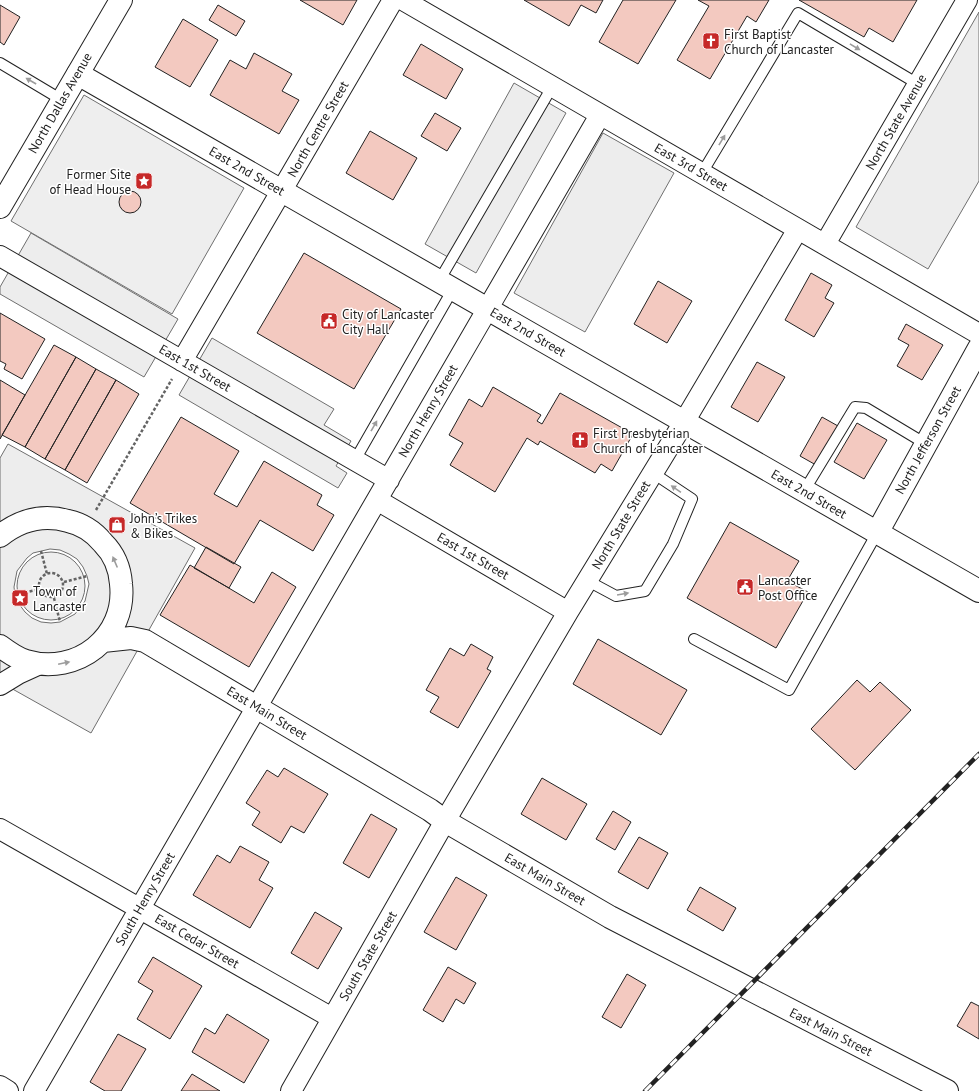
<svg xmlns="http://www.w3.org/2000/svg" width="979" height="1091" viewBox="0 0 979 1091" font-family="'PT Sans',sans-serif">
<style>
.green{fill:#eee;stroke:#6f6f6f}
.parking{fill:#ededed;stroke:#6f6f6f;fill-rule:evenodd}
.building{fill:#f3c9c0;stroke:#222}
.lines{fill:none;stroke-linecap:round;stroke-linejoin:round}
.service-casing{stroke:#222;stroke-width:12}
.minor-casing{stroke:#222;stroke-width:22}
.tertiary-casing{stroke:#222;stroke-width:24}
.primary-casing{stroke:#222;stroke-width:24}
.path{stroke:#646464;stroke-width:2.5;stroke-dasharray:3 2;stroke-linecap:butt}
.service{stroke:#fff;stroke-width:10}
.minor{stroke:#fff;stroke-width:20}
.tertiary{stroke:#fff;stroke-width:22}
.primary{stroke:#fff;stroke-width:22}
.rail-casing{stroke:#222;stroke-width:4.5}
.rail{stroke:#fff;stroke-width:3;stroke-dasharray:9;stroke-linecap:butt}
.oneway{fill:#9c9c9c}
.labels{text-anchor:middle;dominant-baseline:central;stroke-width:3;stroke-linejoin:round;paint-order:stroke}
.poi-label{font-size:13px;fill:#222;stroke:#fff;text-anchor:start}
.street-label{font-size:13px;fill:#222;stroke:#fff}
</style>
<rect width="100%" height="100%" fill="#fff"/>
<path class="green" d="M84,95L244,188L172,314L11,221Z
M17 586a34 34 0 1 1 68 0a34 34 0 1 1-68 0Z"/>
<path class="parking" d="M979,12V181L928,269L856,227Z
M514,83L566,113L476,273L425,244Z
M603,133L674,173L585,332L514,293Z
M31,233L178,319L144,377L0,294V287Z
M212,338L334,409L324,425L351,441L336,466L347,473L338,488L179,395Z
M8,444L195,548L91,733L0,682V458ZM50,549L60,550L69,554L77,559L83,567L87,576L89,584L85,601L75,614L60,622L51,623L41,622L32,618L25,612L19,604L15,595L14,587L17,571L27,558L33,553Z"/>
<path class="building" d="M300,0H357L343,25Z
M524,0H603L596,13L581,5L569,26Z
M623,0H676L638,64L599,42Z
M698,0H769L756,22L747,16L710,79L677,60L709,6Z
M799,0H917L893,42L869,28L864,37Z
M0,5L20,17L4,45L0,42Z
M218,5L245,21L236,36L209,20Z
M183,19L218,40L190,87L155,67Z
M421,44L463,69L446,99L403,75Z
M254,53L292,74L282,91L299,100L279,134L210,95L230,60L246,69Z
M435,113L461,128L447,151L421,136Z
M370,131L417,158L393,200L346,173Z
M119 202a11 11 0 1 1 22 0a11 11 0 1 1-22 0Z
M304,253L401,309L354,389L257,333Z
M811,273L832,285L825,298L834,303L814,337L785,320Z
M658,281L692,301L667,343L634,324Z
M0,313L45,339L22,379L4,369L6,364L0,361Z
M906,324L943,345L922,380L897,366L909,345L898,339Z
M54,345L76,357L25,447L2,435Z
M76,357L96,369L45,459L25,447Z
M757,362L785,377L758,422L731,407Z
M96,369L116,380L65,470L45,459Z
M0,380L25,395L0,439Z
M116,380L139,394L87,483L65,470Z
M493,387L541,415L537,421L542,424L560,393L633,434L612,471L601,464L595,473L540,441L538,445L527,438L495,492L450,465L463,443L449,435L469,399L482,407Z
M181,417L239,451L214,494L237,507L264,461L322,495L317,505L334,515L313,551L260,520L234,564L130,503Z
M822,417L838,426L816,465L800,456Z
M857,423L887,440L864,479L834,462Z
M730,522L799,561L787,581L808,592L776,648L687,598Z
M206,547L241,567L229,588L194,568Z
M190,565L254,603L272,572L296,587L249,667L160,615Z
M598,639L687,690L661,735L573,684Z
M471,644L493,657L487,669L491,671L458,728L430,712L439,697L426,690L450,648L464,656Z
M857,680L870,692L880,682L911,710L855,770L811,729Z
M284,768L328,794L304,833L291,826L281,843L252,825L260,812L246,803L267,770L278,777Z
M542,778L587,804L566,840L521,814Z
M613,811L631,822L615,850L596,839Z
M371,814L397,829L369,878L343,863Z
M639,837L668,853L648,889L618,872Z
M240,846L269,862L259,880L273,888L250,928L193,895L217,855L230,863Z
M456,877L487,895L456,950L424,932Z
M700,887L736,908L723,931L687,910Z
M315,912L342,928L318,969L291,953Z
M153,957L202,986L170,1039L137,1019L153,991L138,982Z
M448,967L476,983L464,1004L456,999L443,1022L423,1010Z
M627,974L646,985L621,1028L602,1017Z
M971,1002L979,1006V1039L957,1026Z
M227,1014L269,1040L244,1083L192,1052L205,1028L215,1034Z
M118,1034L146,1049L121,1091H105L90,1082Z
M192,1074L220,1091H181Z"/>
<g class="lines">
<defs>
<path id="service" d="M0,63L62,100
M702,173L798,13L918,84
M439,281L552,87
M355,460L453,289
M804,491L855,407L866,408L926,444
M588,581L616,596L645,591L673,544L692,499L653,473
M694,639L789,690L877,533"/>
<path id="minor" d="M403,0L979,334
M825,244L967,0
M0,256L389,480
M182,361L393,0
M377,500L568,612
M0,685L18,674L40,664
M0,829L332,1018
M0,1086L8,1091
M34,1091L600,115
M291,1091L445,821L568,612L684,422L798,229"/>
<path id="tertiary" d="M78,74L979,591
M877,533L979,348
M0,536C20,520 43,514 68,521C82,524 94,532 103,543C114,554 120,569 121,584C127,637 77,676 26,661C16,658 8,652 0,646
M103,641L131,638L145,641L430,810L445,821L610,917L947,1091"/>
<path id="primary" d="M0,207L121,0"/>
</defs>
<use href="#service" class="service-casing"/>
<use href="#minor" class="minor-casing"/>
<use href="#tertiary" class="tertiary-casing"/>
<use href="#primary" class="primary-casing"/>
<path class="path" d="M96,510L172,379
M41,551L47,574
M39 585a12 12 0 1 1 24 0a12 12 0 1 1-24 0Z
M64,582L87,576
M15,595L40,589
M54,598L60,622"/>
<use href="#service" class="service"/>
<use href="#minor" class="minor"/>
<use href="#tertiary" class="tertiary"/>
<use href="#primary" class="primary"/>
<defs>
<path id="rail" d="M645,1091L979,754"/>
</defs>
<use href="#rail" class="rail-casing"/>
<use href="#rail" class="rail"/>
</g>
<defs><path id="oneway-solid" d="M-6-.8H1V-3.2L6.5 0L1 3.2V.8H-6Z"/></defs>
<g class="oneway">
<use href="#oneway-solid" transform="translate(855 47) rotate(31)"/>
<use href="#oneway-solid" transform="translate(31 81) rotate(-150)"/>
<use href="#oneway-solid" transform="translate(722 140) rotate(-59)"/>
<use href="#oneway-solid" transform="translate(374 426) rotate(-60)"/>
<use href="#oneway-solid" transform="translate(676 489) rotate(-146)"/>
<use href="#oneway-solid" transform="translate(115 562) rotate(-113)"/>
<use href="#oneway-solid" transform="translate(623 594) rotate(-10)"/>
<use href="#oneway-solid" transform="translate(64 663) rotate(-12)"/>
</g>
<defs>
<symbol id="church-square" viewBox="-11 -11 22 22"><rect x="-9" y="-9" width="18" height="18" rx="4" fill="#c62828" stroke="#fff"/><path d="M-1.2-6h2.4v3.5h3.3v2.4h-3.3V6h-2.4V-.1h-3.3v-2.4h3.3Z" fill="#fff"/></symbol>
<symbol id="sight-square" viewBox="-11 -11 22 22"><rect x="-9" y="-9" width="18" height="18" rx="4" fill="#c62828" stroke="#fff"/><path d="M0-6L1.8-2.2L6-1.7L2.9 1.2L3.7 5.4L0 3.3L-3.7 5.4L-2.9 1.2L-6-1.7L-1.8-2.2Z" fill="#fff"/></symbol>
<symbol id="civic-square" viewBox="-11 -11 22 22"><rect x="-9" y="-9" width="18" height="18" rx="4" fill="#c62828" stroke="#fff"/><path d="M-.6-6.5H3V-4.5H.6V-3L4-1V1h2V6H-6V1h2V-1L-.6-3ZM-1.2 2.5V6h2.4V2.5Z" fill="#fff"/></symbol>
<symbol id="shop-square" viewBox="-11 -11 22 22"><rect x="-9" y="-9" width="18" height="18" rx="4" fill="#c62828" stroke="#fff"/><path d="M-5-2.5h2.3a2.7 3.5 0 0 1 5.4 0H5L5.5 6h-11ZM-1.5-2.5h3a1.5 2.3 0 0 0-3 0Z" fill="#fff"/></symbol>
</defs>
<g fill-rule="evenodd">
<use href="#church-square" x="701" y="31" width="20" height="20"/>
<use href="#sight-square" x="134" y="171" width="20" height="20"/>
<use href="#civic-square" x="319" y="311" width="20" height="20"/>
<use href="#church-square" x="570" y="430" width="20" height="20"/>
<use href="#shop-square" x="107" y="515" width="20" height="20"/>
<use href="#civic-square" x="735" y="577" width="20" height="20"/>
<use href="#sight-square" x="10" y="588" width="20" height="20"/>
</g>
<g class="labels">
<g class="poi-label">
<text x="724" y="34">First Baptist<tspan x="724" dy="15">Church of Lancaster</tspan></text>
<text x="131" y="174" text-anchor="end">Former Site<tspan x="131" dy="15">of Head House</tspan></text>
<text x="342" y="314">City of Lancaster<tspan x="342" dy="15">City Hall</tspan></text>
<text x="593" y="433">First Presbyterian<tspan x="593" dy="15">Church of Lancaster</tspan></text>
<text x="130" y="518">John’s Trikes<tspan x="130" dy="15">&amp; Bikes</tspan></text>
<text x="758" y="580">Lancaster<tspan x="758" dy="15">Post Office</tspan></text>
<text x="33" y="591">Town of<tspan x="33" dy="15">Lancaster</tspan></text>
</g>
<g class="street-label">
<text transform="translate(60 103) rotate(-60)">North Dallas Avenue</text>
<text transform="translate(896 122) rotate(-60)">North State Avenue</text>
<text transform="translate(318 129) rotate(-60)">North Centre Street</text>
<text transform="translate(691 167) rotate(30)">East 3rd Street</text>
<text transform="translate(247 171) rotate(30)">East 2nd Street</text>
<text transform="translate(528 332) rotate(30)">East 2nd Street</text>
<text transform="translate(195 368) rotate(30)">East 1st Street</text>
<text transform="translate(428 411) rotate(-60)">North Henry Street</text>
<text transform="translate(928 440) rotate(-61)">North Jefferson Street</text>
<text transform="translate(809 494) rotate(30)">East 2nd Street</text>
<text transform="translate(621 525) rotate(-59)">North State Street</text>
<text transform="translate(473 556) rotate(30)">East 1st Street</text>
<text transform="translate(267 713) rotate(31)">East Main Street</text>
<text transform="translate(545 879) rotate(30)">East Main Street</text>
<text transform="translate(145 899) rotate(-60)">South Henry Street</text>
<text transform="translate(197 941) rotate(30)">East Cedar Street</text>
<text transform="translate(368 956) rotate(-60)">South State Street</text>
<text transform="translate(831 1032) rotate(27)">East Main Street</text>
</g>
</g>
</svg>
